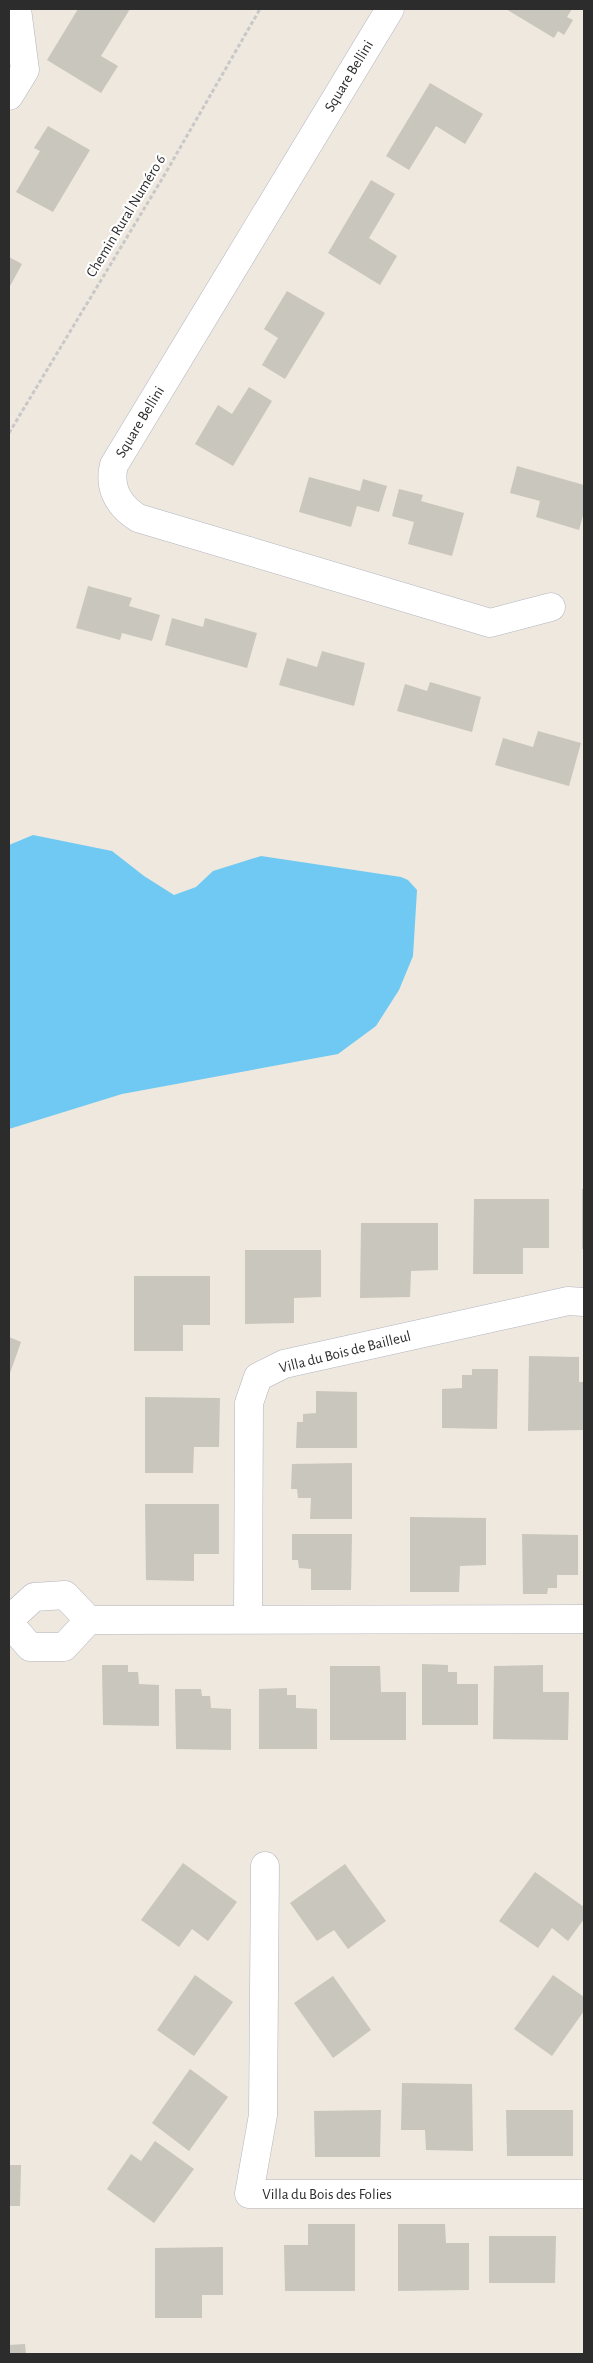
<svg xmlns="http://www.w3.org/2000/svg" width="593" height="2363" viewBox="0 0 593 2363" font-family="'Alegreya Sans',sans-serif">
<style>
.water{fill:#6fc9f2}
.building{fill:#c9c6bd}
.lines{fill:none;stroke-linecap:round;stroke-linejoin:round}
.minor-casing{stroke:#b2b4c0;stroke-width:29}
.path{stroke:#c8c8c8;stroke-width:3;stroke-dasharray:4 2.5;stroke-linecap:butt}
.minor{stroke:#fff;stroke-width:28}
.labels{text-anchor:middle;dominant-baseline:central;stroke-width:4.5;stroke-linejoin:round;paint-order:stroke}
.street-label{font-size:15px;fill:#2c2c2c;stroke:#fff}
</style>
<rect width="100%" height="100%" fill="#eee8de"/>
<path class="water" d="M33,835L112,851L144,876L174,895L196,887L213,871L261,856L401,877L408,880L417,890L413,956L399,990L376,1026L338,1054L122,1094L9,1129V845Z"/>
<path class="building" d="M78,9H130L101,56L118,66L101,93L47,60Z
M506,9H572L567,17L573,20L564,35L558,31L554,38Z
M430,83L483,114L465,144L436,126L409,170L386,156Z
M48,126L90,150L53,212L16,192L40,151L34,148Z
M371,180L395,194L369,238L397,256L380,285L328,253Z
M9,257L22,264L9,288Z
M287,291L325,313L285,379L262,365L278,338L264,329Z
M249,387L272,401L233,466L195,444L218,405L232,414Z
M517,466L584,485V512L579,530L536,517L540,501L510,493Z
M309,477L360,491L363,479L387,486L379,512L357,506L351,527L299,512Z
M399,489L423,495L421,501L464,513L452,556L408,544L414,522L392,516Z
M88,586L132,598L129,606L160,615L152,641L122,633L120,640L76,628Z
M172,618L203,627L205,618L257,633L247,668L165,645Z
M322,651L365,663L354,706L279,685L287,658L317,667Z
M430,682L481,697L472,732L397,711L405,684L427,691Z
M538,731L581,743L569,786L495,765L503,738L533,747Z
M582,1189H584V1249H582Z
M474,1199H549V1248H523V1274H473Z
M361,1223H438V1270L411,1271L410,1297L360,1298Z
M245,1250H321V1297L294,1298V1323L245,1324Z
M134,1276H210V1325H183V1351H134Z
M9,1337L21,1342L9,1376Z
M529,1356L579,1357V1382H584V1430L528,1431Z
M472,1369H498L497,1429L442,1428V1389L462,1388V1375H472Z
M316,1391L357,1392V1448H296L297,1422H303V1414L316,1413Z
M145,1397L220,1398L219,1447H194L193,1473H145Z
M352,1463V1519H310L311,1498H298L297,1489H291L292,1464Z
M145,1504H219V1554H194V1581L146,1580Z
M410,1517L486,1518V1565L460,1566L459,1592H410Z
M292,1534H352L351,1590H311V1569L299,1568L298,1560H292Z
M522,1534L578,1535V1575H557V1588H548L547,1594H523Z
M422,1664L448,1665V1672H457V1684H478V1725H422Z
M102,1665H128V1672H138L139,1684L159,1685V1726L103,1725Z
M543,1665V1692H569L568,1740L493,1739L494,1666Z
M330,1666H380L381,1692H406V1740H330Z
M287,1688V1695H296V1708L317,1709V1749H259V1689Z
M175,1689H201L202,1696H210L211,1708L231,1709V1750L176,1749Z
M183,1863L237,1902L208,1941L192,1929L179,1947L141,1920Z
M345,1864L386,1921L348,1949L334,1930L317,1941L290,1903Z
M535,1872L584,1907V1919L568,1941L552,1928L538,1948L499,1921Z
M195,1975L233,2002L194,2056L157,2030Z
M553,1975L584,1997V2011L552,2056L514,2029Z
M333,1976L371,2030L333,2058L294,2003Z
M190,2069L228,2097L189,2151L152,2123Z
M402,2083L472,2084L473,2151L426,2150L425,2130H401Z
M381,2110L380,2157H315L314,2111Z
M506,2110H573V2156H507Z
M155,2141L194,2169L154,2223L107,2189L131,2154L141,2161Z
M9,2165H21L20,2206H9Z
M308,2224H355V2291H285L284,2245H308Z
M398,2224H445L446,2243H469V2290L398,2291Z
M489,2236H556L555,2283H489Z
M223,2247V2295H202V2318H155V2248Z
M25,2344L26,2354H9V2345Z"/>
<g class="lines">
<defs>
<path id="minor" d="M390,9L114,465C108,488 119,506 138,518L490,623L551,607
M9,96L25,70L17,9
M9,1620L34,1597L65,1595L89,1620L64,1647H30L9,1623
M89,1620L584,1619
M248,1620L249,1403L258,1377L284,1364L568,1301L584,1302
M265,1866L263,2115L249,2194H584"/>
</defs>
<use href="#minor" class="minor-casing"/>
<path class="path" d="M9,433L165,174L260,9"/>
<use href="#minor" class="minor"/>
</g>
<g class="labels">
<g class="street-label">
<text transform="translate(349 76) rotate(-59)">Square Bellini</text>
<text transform="translate(126 216) rotate(-59)">Chemin Rural Numéro 6</text>
<text transform="translate(140 422) rotate(-59)">Square Bellini</text>
<text transform="translate(345 1352) rotate(-14)">Villa du Bois de Bailleul</text>
<text x="327" y="2194">Villa du Bois des Folies</text>
</g>
</g>
<rect width="593" height="2363" fill="none" stroke="#2c2c2c" stroke-width="20"/>
</svg>
